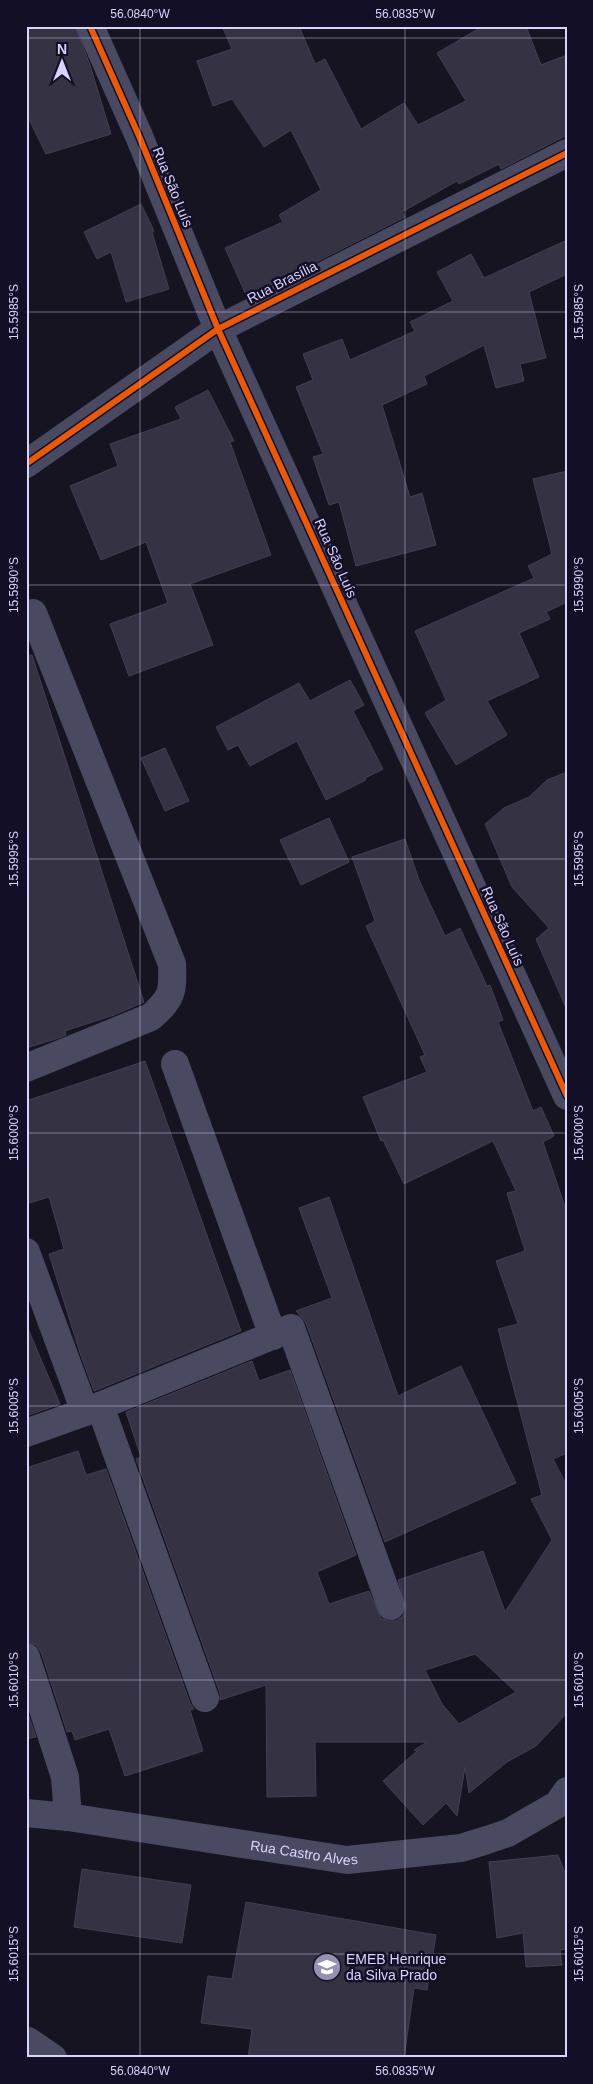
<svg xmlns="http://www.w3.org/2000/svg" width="593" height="2084" viewBox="0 0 593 2084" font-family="Helvetica,sans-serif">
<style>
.building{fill:#343243;stroke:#433f54;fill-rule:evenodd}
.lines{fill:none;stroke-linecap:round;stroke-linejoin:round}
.minor{stroke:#4a4962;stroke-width:28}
.cycleway-casing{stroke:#130f26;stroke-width:9}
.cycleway{stroke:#e8590c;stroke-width:6}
.ticks{fill:none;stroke:#d9d4ff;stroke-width:1;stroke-opacity:0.45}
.labels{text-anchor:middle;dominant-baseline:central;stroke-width:5;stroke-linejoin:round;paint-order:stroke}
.street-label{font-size:14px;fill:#d9d4ff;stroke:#130f26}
.poi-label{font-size:14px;fill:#d9d4ff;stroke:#130f26;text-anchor:start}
.neatline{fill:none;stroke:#d9d4ff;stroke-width:2}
.ticks-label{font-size:12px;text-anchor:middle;fill:#d9d4ff}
</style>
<rect width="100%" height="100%" fill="#161421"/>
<path class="building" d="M26,26H75L90,65L111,134L46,154L26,113Z
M222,26H299L315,64L325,59L361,129L404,103L418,125L466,101L437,53L483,26H526L541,65L567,55V135L501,169L499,164L459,184L457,181L402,212L405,217L247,297L225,248L283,222L279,215L321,190L291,130L264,147L232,99L213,106L197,61L232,49Z
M141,204L154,231L152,232L169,289L126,302L111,252L97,259L84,232Z
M567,240V274L529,292L546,358L520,364L524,381L496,388L484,345L424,376L427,384L382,405L410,497L422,493L436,545L356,566L339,502L329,505L313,457L323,454L296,387L313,380L303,354L342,339L350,360L415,331L410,322L453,301L437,272L471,254L484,278Z
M208,390L234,441L230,442L271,555L190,584L213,645L129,676L110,624L168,603L146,542L101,560L70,486L118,466L110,444L181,419L175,407Z
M567,471V602L546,612L550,619L519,633L539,677L487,701L507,735L456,765L425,713L446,700L415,631L534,578L528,566L552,554L533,479Z
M32,655L144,1002L114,1015L65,1031L66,1035L59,1038L26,1048V656Z
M350,680L364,705L353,711L383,769L365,778L366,780L326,800L297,741L250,766L238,745L228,750L216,727L299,683L310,701Z
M165,748L189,801L165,811L141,758Z
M567,772V1010L536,939L549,928L512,887L485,824L504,808L529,797L547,780Z
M329,818L349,862L301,885L280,840Z
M405,839L419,880L445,936L460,928L487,986L490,985L503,1020L498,1022L533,1111L541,1107L554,1136L543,1142L567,1213V1453L553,1459L567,1486V1713L536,1746L507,1762L469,1793L465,1767L457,1816L446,1803L423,1825L383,1781L417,1751L414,1750L427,1742H315L316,1796L267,1797L266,1685L220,1700V1693L136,1459L141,1457L126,1412L252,1361L259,1381L290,1370L356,1555L317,1572L329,1604L369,1591L381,1618L388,1621H396L403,1616L406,1608L398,1580L483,1551L505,1612L552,1540L531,1499L542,1495L498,1329L518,1324L496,1261L525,1251L507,1193L516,1191L493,1141L404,1184L383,1140L381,1141L363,1097L427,1072L420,1057L425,1055L366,926L375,921L352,857ZM475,1654L516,1692L459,1724L442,1704L425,1670Z
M145,1061L241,1331L94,1391L80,1353L49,1254L64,1249L49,1197L26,1204V1101Z
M329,1197L398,1396L461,1366L516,1483L385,1542L306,1323L296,1311L332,1298L299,1208Z
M26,1324L60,1404L26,1416Z
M78,1451L86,1475L106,1469L190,1703L194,1709L190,1710L203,1751L125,1776L109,1729L75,1740L72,1731L67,1732L41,1652L36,1645L26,1642V1468Z
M26,1708L36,1737L26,1739Z
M558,1855L567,1878V1949L560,1950L562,1965L526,1967L523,1933L497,1938L489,1862Z
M82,1869L191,1885L182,1943L74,1927Z
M246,1902L436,1935L427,1990L414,1988L404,2058H248L252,2029L201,2023L208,1976L232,1979Z"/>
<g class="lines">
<g class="minor">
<path d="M90,26L139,136L218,329L567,1096"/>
<path d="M26,464L218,329L567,153"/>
<path d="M175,1064L273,1336"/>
<path d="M26,1068L151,1017C173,997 173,992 172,964L33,613"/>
<path d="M26,1252L85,1412"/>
<path d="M100,1406L205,1698"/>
<path d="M26,1433L85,1412L291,1328L391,1606"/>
<path d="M26,1657L65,1777L68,1817"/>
<path id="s1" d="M26,1813L68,1817L347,1860L461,1848L484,1841L508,1833L558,1804L567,1791"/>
<path d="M28,2041L53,2058"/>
</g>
<defs>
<path id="cycleway" d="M90,26L139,136L218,329L567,1096
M26,464L218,329L567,153"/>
</defs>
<use href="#cycleway" class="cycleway-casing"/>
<use href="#cycleway" class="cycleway"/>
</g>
<path class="ticks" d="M140,26V2058M405,26V2058M26,38H567M26,312H567M26,585H567M26,859H567M26,1133H567M26,1406H567M26,1680H567M26,1954H567"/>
<defs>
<symbol id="school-disc" viewBox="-11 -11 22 22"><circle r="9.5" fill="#9591b1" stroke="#130f26"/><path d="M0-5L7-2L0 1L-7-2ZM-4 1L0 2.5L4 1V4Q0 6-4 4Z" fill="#fff"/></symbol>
</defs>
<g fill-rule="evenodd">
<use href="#school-disc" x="311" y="1951" width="32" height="32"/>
</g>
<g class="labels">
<g class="street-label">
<text transform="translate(173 187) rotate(68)">Rua São Luís</text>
<text transform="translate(282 282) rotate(-27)">Rua Brasília</text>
<text transform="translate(336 558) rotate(66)">Rua São Luís</text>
<text transform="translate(503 926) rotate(66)">Rua São Luís</text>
<text stroke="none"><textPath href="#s1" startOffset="281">Rua Castro Alves</textPath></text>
</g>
<g class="poi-label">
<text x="346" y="1959">EMEB Henrique<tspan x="346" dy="16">da Silva Prado</tspan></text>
</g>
</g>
<rect width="593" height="2084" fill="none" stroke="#130f26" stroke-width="55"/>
<g transform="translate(62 62)" stroke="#130f26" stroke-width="4" paint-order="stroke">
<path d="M0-4L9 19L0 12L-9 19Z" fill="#d9d4ff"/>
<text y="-8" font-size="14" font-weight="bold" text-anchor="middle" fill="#d9d4ff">N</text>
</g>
<rect x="28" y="28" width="538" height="2028" class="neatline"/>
<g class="ticks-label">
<text x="140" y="18">56.0840°W</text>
<text x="405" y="18">56.0835°W</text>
<text transform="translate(14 312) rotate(-90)" y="4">15.5985°S</text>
<text transform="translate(579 312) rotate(-90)" y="4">15.5985°S</text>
<text transform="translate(14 585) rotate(-90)" y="4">15.5990°S</text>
<text transform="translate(579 585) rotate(-90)" y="4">15.5990°S</text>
<text transform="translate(14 859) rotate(-90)" y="4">15.5995°S</text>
<text transform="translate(579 859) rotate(-90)" y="4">15.5995°S</text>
<text transform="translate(14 1133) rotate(-90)" y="4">15.6000°S</text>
<text transform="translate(579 1133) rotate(-90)" y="4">15.6000°S</text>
<text transform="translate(14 1406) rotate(-90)" y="4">15.6005°S</text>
<text transform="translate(579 1406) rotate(-90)" y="4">15.6005°S</text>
<text transform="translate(14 1680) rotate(-90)" y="4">15.6010°S</text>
<text transform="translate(579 1680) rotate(-90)" y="4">15.6010°S</text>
<text transform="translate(14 1954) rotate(-90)" y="4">15.6015°S</text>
<text transform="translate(579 1954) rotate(-90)" y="4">15.6015°S</text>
<text x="140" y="2075">56.0840°W</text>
<text x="405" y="2075">56.0835°W</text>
</g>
</svg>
